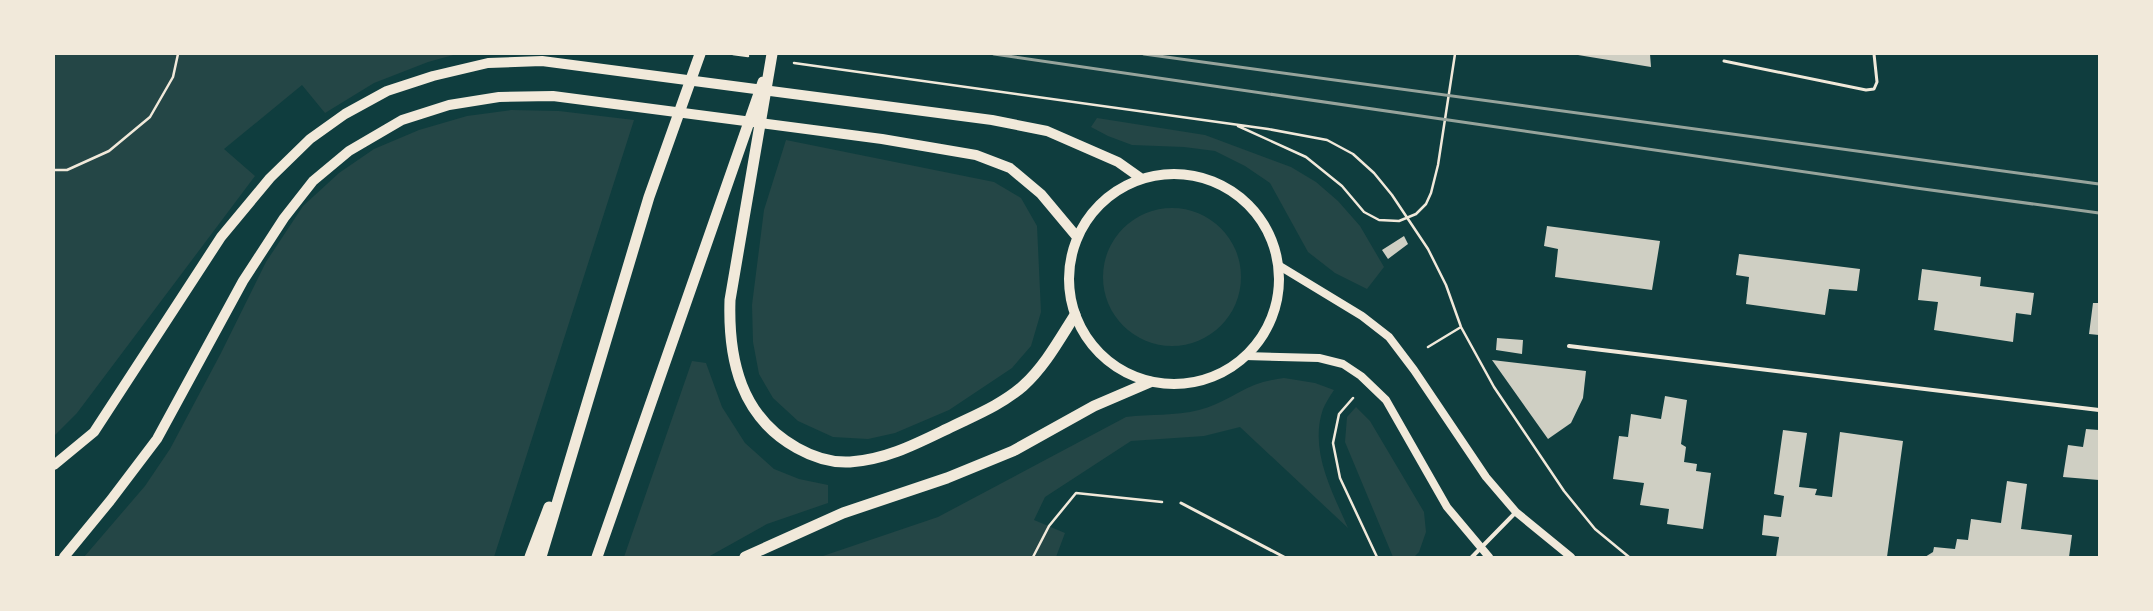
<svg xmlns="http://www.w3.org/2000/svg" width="2153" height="611" viewBox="0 0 2153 611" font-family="'Fira Sans',sans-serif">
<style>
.green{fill:#244646}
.building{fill:#cfcfc3}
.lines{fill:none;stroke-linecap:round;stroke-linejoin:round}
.path{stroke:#f1e9da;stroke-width:2.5}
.service{stroke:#f1e9da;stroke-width:3}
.minor{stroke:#f1e9da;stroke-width:4}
.secondary{stroke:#f1e9da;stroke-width:8}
.primary{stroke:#f1e9da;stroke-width:10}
.trunk{stroke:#f1e9da;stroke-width:11}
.rail{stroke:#97a49c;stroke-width:3}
</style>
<rect width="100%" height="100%" fill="#0f3d3e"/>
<path class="green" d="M54,54H457L428,62L374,83L325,113L302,85L224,149L255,176L77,413L54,436Z
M511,110L559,111L634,120L494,557H84L145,486L170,449L221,353L266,262L303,206L339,173L374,149L419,130L467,116Z
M1097,118L1205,135L1291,167L1316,182L1338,201L1360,226L1384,267L1367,289L1335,273L1308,252L1270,183L1245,166L1215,151L1184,147L1132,145L1108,136L1091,127Z
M786,140L994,182L1021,198L1037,226L1041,312L1031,346L1012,368L949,410L895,433L868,439L833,437L798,421L773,398L759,374L753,342L752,305L764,210Z
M1103 277a69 69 0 1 1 138 0a69 69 0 1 1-138 0Z
M692,361L706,363L722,407L745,443L774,469L799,479L828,485V503L767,524L708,557H624Z
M1284,378L1315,383L1334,390C1330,396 1326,402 1323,409C1309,450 1332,491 1348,528L1240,427L1204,436L1131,441L1045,497L1034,520L1065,533L1056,557H820L938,517L1126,417C1150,414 1175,416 1199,410C1222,405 1241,388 1263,382C1270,380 1278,379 1284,378Z
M1356,407L1370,421L1424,512L1426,532L1419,552L1414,557H1393L1345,442L1347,417Z"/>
<path class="building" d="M1576,54H1650L1651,67L1578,55Z
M1547,226L1660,241L1652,290L1555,277L1558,249L1544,246Z
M1404,236L1408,244L1388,259L1382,250Z
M1739,254L1860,269L1857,291L1829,289L1825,315L1746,304L1749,277L1736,275Z
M1922,269L1981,277L1980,286L2034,293L2031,315L2016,313L2013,342L1934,330L1938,302L1918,300Z
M2093,303H2099V335L2089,334Z
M1497,338L1523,340L1522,354L1496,350Z
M1492,360L1586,371L1583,398L1571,423L1548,439Z
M1665,396L1687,400L1681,444L1686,447L1684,462L1697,464L1696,471L1711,473L1703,529L1667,524L1669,509L1640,505L1644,483L1613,479L1619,436L1628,437L1631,414L1661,419Z
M2086,429L2099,430V480L2063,477L2068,445L2083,447Z
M1783,430L1807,433L1799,487L1817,489L1815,495L1832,497L1840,432L1903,441L1887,557H1776L1779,537L1762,535L1764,515L1781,517L1784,496L1774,494Z
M2007,481L2027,484L2021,529L2072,535L2069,557H1925L1933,552L1934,547L1955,549L1957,539L1968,540L1971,519L2001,523Z"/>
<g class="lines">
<path class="path" d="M733,54L748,56
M794,63L1268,129L1327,140L1353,154L1374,173L1392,195L1428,249L1446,285L1461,327L1494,387L1564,491L1595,529L1629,557
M1238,126L1306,157L1342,186L1364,212L1379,220L1399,221L1416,214L1426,204L1431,193L1438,165L1455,54
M54,170H67L109,151L150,117L173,77L178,54
M1428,347L1461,327
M1353,398L1339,414L1333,443L1340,478L1377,557
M1033,557L1049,526L1076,493L1162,502"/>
<path class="service" d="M1724,61L1866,90L1874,89L1877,82L1874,54
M1181,503L1284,557"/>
<path class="minor" d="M1569,346L2099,410
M1472,557L1516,512"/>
<path class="secondary" d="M1278,265L1362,316L1389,337L1414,370L1486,477L1516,512L1571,557
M1245,356L1319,358L1343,364L1361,376L1386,400L1447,507L1489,557"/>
<path class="primary" d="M1069 279a105 105 0 1 1 210 0a105 105 0 1 1-210 0Z
M54,465L94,432L221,237L270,178L310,139L345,114L387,91L433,76L488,63L542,61L992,120L1047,131L1118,162L1142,179
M64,557L110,501L157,439L243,281L284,218L313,181L349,151L402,120L449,105L499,97L553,96L882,139L976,155L1010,168L1041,194L1077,237"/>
<path class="trunk" d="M772,54L730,300C728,360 741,417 797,448C813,457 832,463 850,462C885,460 916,444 947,429C973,416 1000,406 1023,386C1045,366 1059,340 1075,315
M530,557L549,507
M541,557L649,197L700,54
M597,557L763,82
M745,557L843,513L947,478L1013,451L1094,406L1150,382"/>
<path class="rail" d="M994,54L1916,188L2099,213
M1144,54L2099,184"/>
</g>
<rect width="2153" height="611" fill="none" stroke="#f1e9da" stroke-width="110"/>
</svg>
